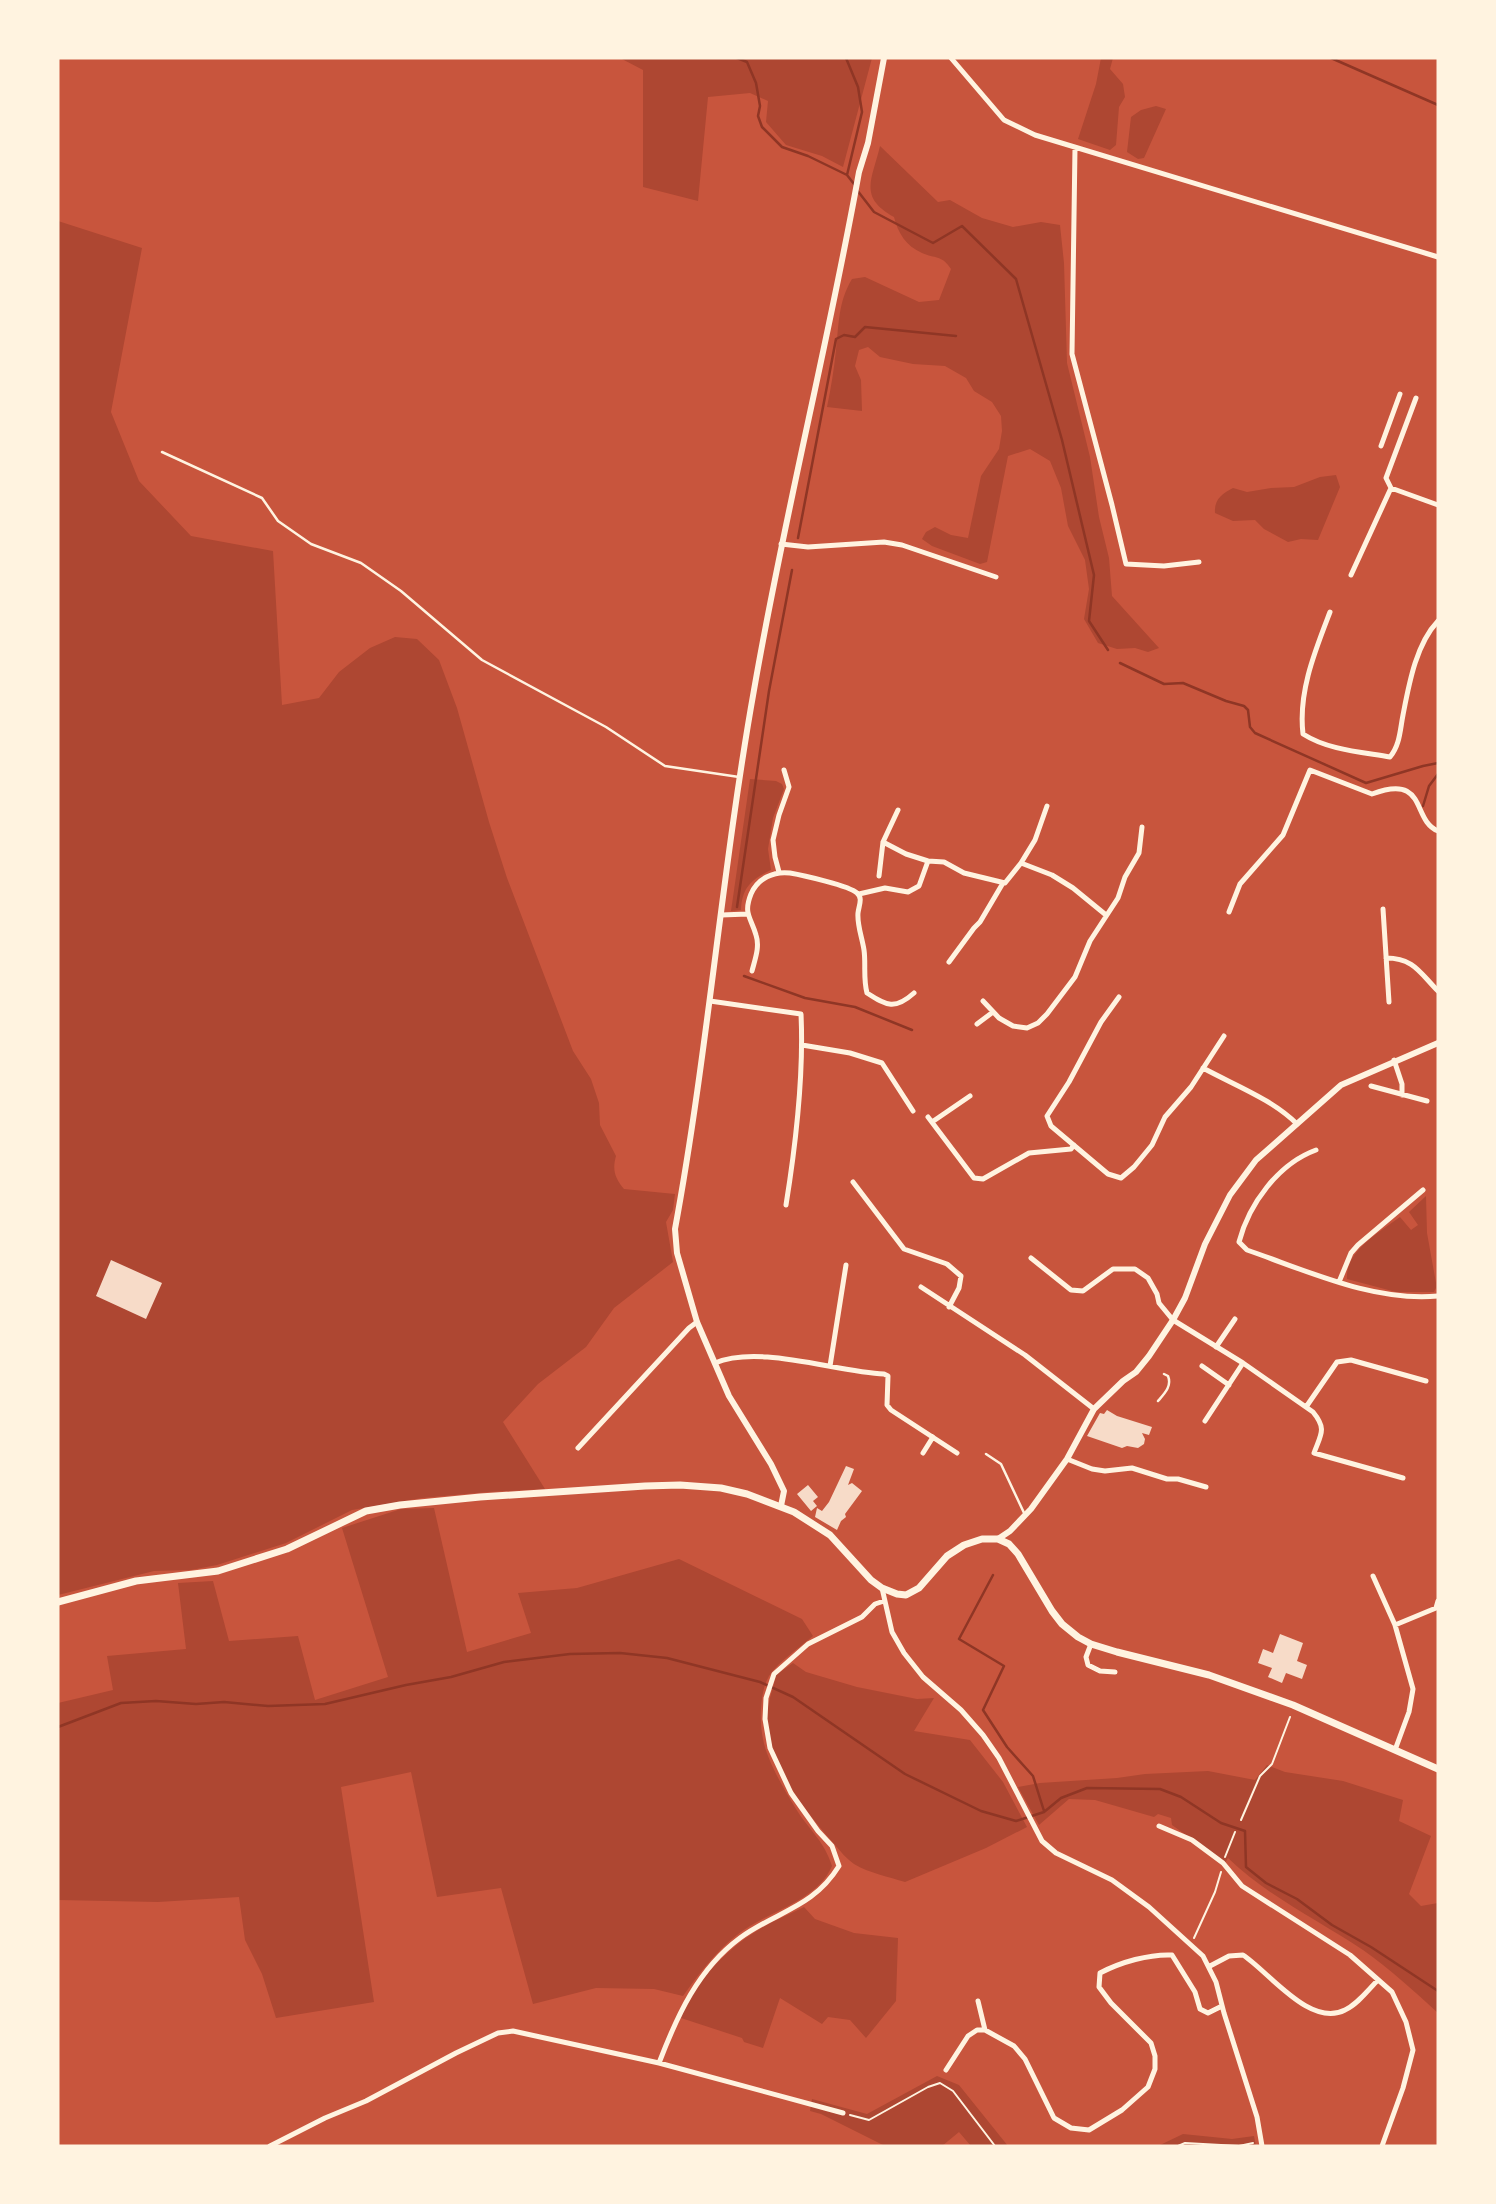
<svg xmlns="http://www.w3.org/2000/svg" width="1496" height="2204" viewBox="0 0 1496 2204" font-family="Poppins,sans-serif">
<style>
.green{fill:#ae4732}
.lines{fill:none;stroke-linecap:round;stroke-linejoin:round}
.stream{stroke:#8f3625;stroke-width:2.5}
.building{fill:#f7dbc8}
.path{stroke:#fff3e0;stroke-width:2}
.service{stroke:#fff3e0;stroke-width:2.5}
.minor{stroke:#fff3e0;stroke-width:5}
.tertiary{stroke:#fff3e0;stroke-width:6}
.secondary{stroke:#fff3e0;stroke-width:7}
</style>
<rect width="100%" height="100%" fill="#c8553d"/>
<path class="green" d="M620,58H872L843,167L822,156L786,145L766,122L768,101L750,93L708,97L698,201L643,187V70Z
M1101,58H1113L1110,69L1123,84L1125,97L1119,107L1116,145L1110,150L1078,139L1096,84Z
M1156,106L1166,109L1144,158L1138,159L1127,152L1131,117L1141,110Z
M880,146L938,202L950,200L982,218L1013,227L1041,222L1060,225L1064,263L1067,363L1090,457L1099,517L1109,558L1112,596L1159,648L1148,652L1135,648L1117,649L1098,643L1084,619L1089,589L1085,560L1068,526L1061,488L1050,461L1030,449L1008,456L987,562L980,564L932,546L922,539L926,532L935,527L951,535L968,538L981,476L999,449L1002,431L1001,416L992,402L974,391L966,378L945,366L913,364L880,357L868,347L859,350L855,366L861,380L862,411L827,407C831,388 834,369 836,350C839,325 838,302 852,279L865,277L919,302L939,300L951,269C942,255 936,259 922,253C906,246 898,233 894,217C858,197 872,180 880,146Z
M58,221L142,248L111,412L139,481L191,536L273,551L282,705L319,698L339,672L370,648L395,637L417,639L439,660L457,708L489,822L507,878L573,1051L591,1079L599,1103L600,1125L616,1156C612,1170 615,1178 624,1189L675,1194L673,1210L666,1222L673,1262L614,1308L586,1347L538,1384L503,1422L545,1489L488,1492L422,1498L352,1510L286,1543L217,1565L191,1570L154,1571L58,1595Z
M1336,475L1340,487L1318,540L1301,539L1288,542L1264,529L1255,520L1233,521L1215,513C1214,499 1222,494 1233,488L1247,492L1271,488L1294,487L1320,477Z
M750,779L776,781L782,784L784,789L773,818L768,849L771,870C752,879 742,887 741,910L731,911Z
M1426,1196L1427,1233L1436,1283V1288L1434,1292H1396L1347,1279C1345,1251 1380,1232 1400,1217L1411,1230L1418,1225L1409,1212Z
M434,1508L467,1652L531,1633L518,1593L577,1588L679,1559L802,1619L813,1636C799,1648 779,1661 769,1676C760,1691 759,1721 763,1739C767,1761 786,1793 798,1812C811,1832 824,1841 832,1866C817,1902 765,1912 737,1935C715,1952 699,1974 683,1996L654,1989L596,1988L533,2004L501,1888L437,1897L411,1772L341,1787L374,2002L276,2018L262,1974L245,1940L239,1897L158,1902L58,1900V1703L113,1690L107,1656L186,1649L178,1583L213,1581L229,1641L298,1636L315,1700L388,1677L342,1528L401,1509Z
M793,1663L806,1672L857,1687L917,1699L934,1698L914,1731L970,1740L1003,1782L1027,1827L986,1848L905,1882C889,1877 869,1873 854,1864C846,1858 841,1852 835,1845C804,1810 770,1767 767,1718C767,1704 773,1689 776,1675Z
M1267,1765L1285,1772L1343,1781L1403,1800L1399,1821L1431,1836L1409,1894L1421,1906L1438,1903V2013C1414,1991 1390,1969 1363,1950C1318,1920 1267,1896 1228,1858L1225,1863L1172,1825L1171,1818L1158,1814L1154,1817L1095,1800L1069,1799L1039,1825L1018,1787L1040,1783L1117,1778L1145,1774L1208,1771L1255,1780Z
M804,1907L815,1919L854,1933L898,1938L896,2001L866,2038L850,2020L828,2017L822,2024L780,1998L763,2048L744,2042L742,2038L681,2018C690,1987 727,1949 755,1932C770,1922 788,1915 804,1907Z
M937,2076L959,2085L1008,2146H971L959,2132L942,2146H885L821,2114L810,2111L812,2099L867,2114Z
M1183,2134L1232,2139L1254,2136L1256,2146H1158Z"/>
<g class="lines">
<path class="stream" d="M737,58L747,62L756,83L760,106L758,116L762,127L782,147L808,156L847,175
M846,58L858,87L862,112L847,175L854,184
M1331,58L1438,105
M857,190L874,212L933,243L962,226L1016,279L1062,440L1094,575L1089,621L1108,650
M798,538L836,339L844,335L855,337L865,327L956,336
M1120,663L1164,684L1183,683L1226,701L1244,706L1248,710L1250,727L1255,733L1366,783L1423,766L1438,763
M1423,806L1429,786L1438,774
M737,907L769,691L792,570
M744,976L805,998L855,1007L912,1030
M993,1575L959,1639L1004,1666L983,1710L1007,1747L1033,1776L1044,1811
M58,1727L121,1703L156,1701L196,1704L224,1702L268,1706L325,1704L406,1685L451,1677L504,1662L570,1654L620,1653L667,1658L760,1682L793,1697L905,1774L981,1811L1016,1821L1044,1812L1061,1798L1087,1788L1160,1789L1181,1797L1221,1823L1245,1831L1246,1867L1266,1883L1297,1899L1332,1925L1371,1947L1438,1991"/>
</g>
<path class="building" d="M111,1260L162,1283L146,1319L96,1296Z
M1107,1410L1117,1416L1152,1427L1149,1435L1142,1433L1145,1439L1144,1444L1138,1448L1127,1446L1122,1448L1087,1436L1100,1413L1104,1414Z
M846,1466L854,1469L848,1485L852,1483L862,1491L845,1514L846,1517L841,1521L837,1530L815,1517L817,1508L822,1511L829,1502Z
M808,1485L818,1497L813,1501L817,1506L811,1511L797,1494Z
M1280,1634L1303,1643L1297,1661L1307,1665L1302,1679L1286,1673L1282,1683L1268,1677L1272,1668L1258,1663L1263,1649L1273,1653Z"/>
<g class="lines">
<path class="path" d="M1241,1820L1260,1776L1272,1764L1290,1717
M1225,1857L1235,1832
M1194,1938L1215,1892L1221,1872
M850,2115L869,2120L928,2087L940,2083L953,2091L995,2146
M1178,2146L1185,2143L1239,2146L1253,2143"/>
<path class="service" d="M162,452L262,498L278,521L311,544L361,563L401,591L482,660L606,727L665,766L739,777
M1158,1401C1165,1393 1172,1386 1168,1376L1164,1374
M986,1454L1001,1464L1025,1515"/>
<path class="minor" d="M951,58L1004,120L1035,135L1438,257
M1075,148L1072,354L1112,505L1126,564L1164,566L1199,562
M1381,446L1400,394
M1391,488L1386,478L1416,398
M781,544L808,547L884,542L902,545L996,577
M1351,575L1391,488L1438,505
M1330,612C1315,651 1298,692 1303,734C1328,750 1361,752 1390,757C1400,745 1400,730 1403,715C1409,684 1416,644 1438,621
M883,842L906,854L928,861L944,862L964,873L1005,883L1021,863L1052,875L1073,888L1106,915
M1021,863L1035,840L1047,806
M779,872L775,857L773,840L779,815L789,787L784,770
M879,876L883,842L898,810
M859,894L885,888L908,892L919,886L928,861
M1383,909L1389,1002
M1229,912L1240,884L1283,835L1310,770L1372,794C1428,773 1411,820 1438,831
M721,915L748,914
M1386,958C1414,958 1420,973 1438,991
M949,962L974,928L980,922L1003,883
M752,971C755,959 760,947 756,935C751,917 743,914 751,894C758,878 774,871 790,873C802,875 850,886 857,893C863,898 859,905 858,913C857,925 862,937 864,950C866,964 863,978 867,993C887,1006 895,1010 914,993
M1119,997L1101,1022L1069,1082L1047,1116L1051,1126L1108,1174L1121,1178L1134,1167L1152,1145L1165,1117L1191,1087L1224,1036
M710,1001L801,1014C804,1077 796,1143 786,1205
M983,1001L999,1018L1013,1026L1027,1028L1038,1023L1047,1014L1075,977L1090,941L1118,898L1125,877L1139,853L1142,827
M977,1024L993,1012
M802,1045L850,1053L882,1063L913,1111
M1394,1060L1402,1084V1095
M1203,1068C1234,1085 1272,1099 1297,1124
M1371,1086L1427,1101
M928,1117L974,1178L983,1179L1029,1153L1071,1149L1074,1145
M932,1122L970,1096
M1316,1150C1278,1164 1249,1204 1239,1242L1247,1250C1308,1271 1373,1302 1438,1296
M853,1182L904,1249L947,1264L961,1276L959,1288L949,1307
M1031,1258L1071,1290L1083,1291L1113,1269H1135L1148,1278L1157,1294L1159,1303L1173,1320L1243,1363L1313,1412C1327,1429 1321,1434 1314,1453L1403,1478
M1339,1282L1351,1253L1358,1245L1423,1190
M921,1287L1025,1355L1094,1409
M1216,1347L1235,1319
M715,1363C759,1344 836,1372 884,1374L888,1376L887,1405L891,1410L957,1453
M830,1366L846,1265
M1202,1366L1229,1385
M1306,1407L1337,1362L1351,1360L1426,1381
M1205,1421L1243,1363
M578,1448L689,1328L697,1322
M923,1453L933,1437
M1067,1459L1092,1469L1105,1471L1132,1468L1167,1479H1178L1206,1487
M1373,1576L1395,1625L1413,1689L1409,1712L1395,1750
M882,1588L892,1632L904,1653L923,1677L961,1710L983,1735L999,1758L1042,1841L1056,1853L1112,1880L1149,1907L1203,1956L1216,1982L1224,2013L1257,2117L1262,2146
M1395,1625L1436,1608L1438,1601
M1091,1644L1086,1657L1088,1665L1100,1671L1115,1672
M1159,1826L1192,1840L1223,1863L1242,1886L1350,1955L1392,1992L1406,2022L1413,2050L1403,2088L1382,2146
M1210,1966L1229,1956L1243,1955C1269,1972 1310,2028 1345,2010C1358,2004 1368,1990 1378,1980
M978,2001L985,2030
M659,2063C677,2016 698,1969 740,1938C777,1911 813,1908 839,1866L832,1846L818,1831L791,1793L770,1748L765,1719L766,1698L774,1674L808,1644L862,1617L875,1604L884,1601
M946,2070L968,2036L977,2030H985L1014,2046L1025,2059L1054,2118L1071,2128L1089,2130L1122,2110L1148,2087L1155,2069V2056L1151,2043L1111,2003L1099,1987L1100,1973C1121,1962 1149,1954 1172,1955L1195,1992L1200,2009L1208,2013L1222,2006
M270,2146L325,2118L366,2101L456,2053L498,2033L513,2031L659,2063L843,2113"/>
<path class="tertiary" d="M781,1506L784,1491L771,1464L729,1396L697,1322L677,1253L675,1229C708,1050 722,869 754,690C784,516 828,345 859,172L868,143L884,58
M998,1539L1010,1531L1031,1509L1067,1459L1094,1409L1123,1381L1136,1372L1149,1356L1173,1320L1185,1298L1205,1244L1230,1195L1256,1160L1341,1085L1438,1043"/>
<path class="secondary" d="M58,1602L136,1581L218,1571L287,1549L366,1511L400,1505L480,1497L645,1486L680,1485L721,1488L747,1494L794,1512L830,1535L871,1580L882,1588L897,1594L906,1595L919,1588L947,1556L964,1545L982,1539H998L1009,1544L1018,1554L1052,1611L1062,1624L1078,1637L1091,1644L1117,1652L1209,1675L1293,1705L1438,1769"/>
</g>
<rect width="1496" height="2204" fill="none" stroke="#fff3e0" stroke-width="119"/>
</svg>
